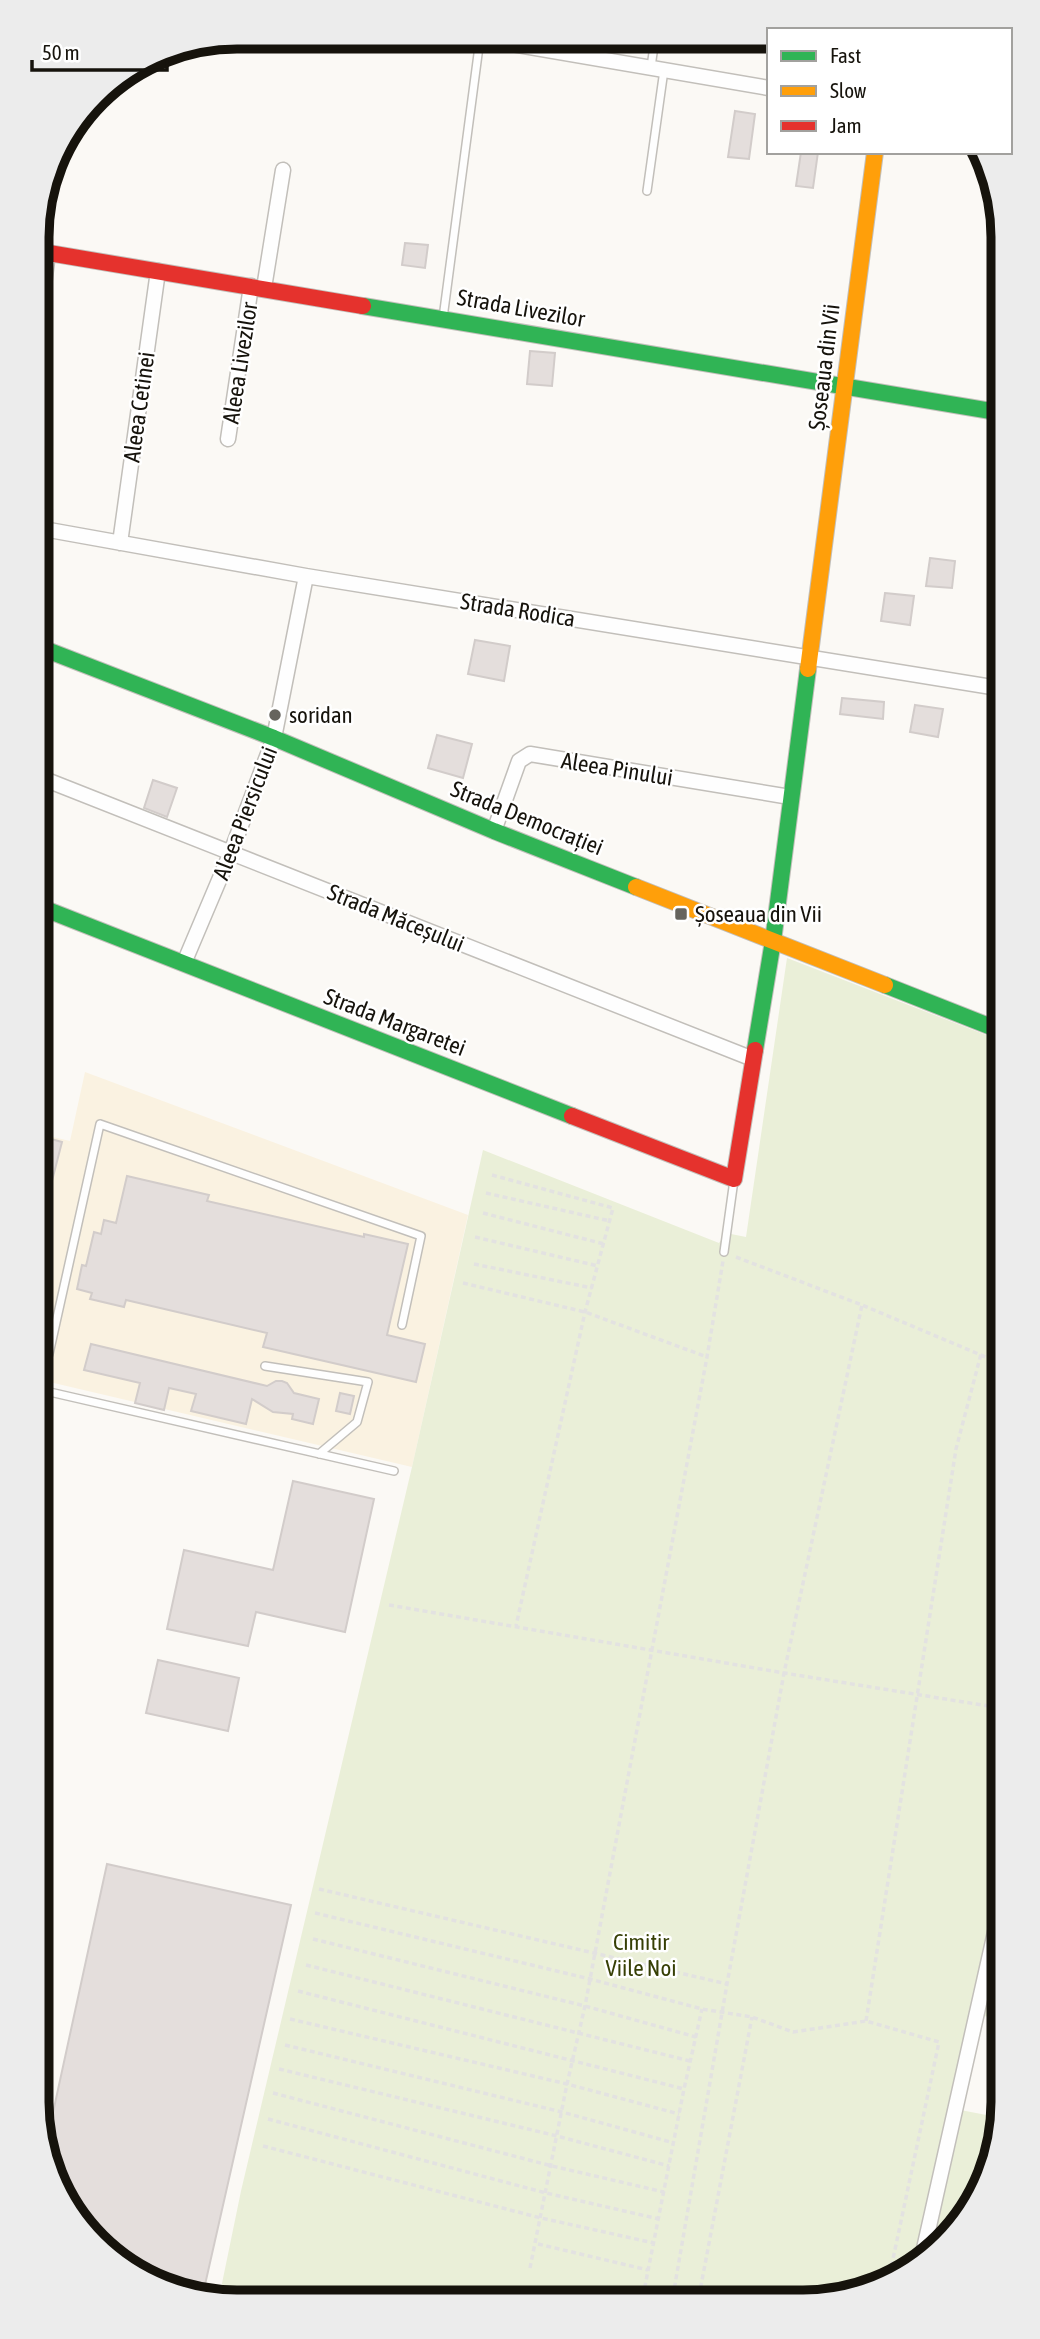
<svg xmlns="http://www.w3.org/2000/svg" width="1040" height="2339" viewBox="0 0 1040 2339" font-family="'Asap Condensed',sans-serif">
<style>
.built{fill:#faf2e1}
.green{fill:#eaefd8}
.building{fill:#e4dedc;stroke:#d2ccca;stroke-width:2}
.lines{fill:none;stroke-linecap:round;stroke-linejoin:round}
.lane-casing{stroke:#c2bfba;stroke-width:10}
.street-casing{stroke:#c2bfba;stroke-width:17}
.fast-casing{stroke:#c2bfba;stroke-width:18}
.slow-casing{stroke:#c2bfba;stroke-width:18}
.jam-casing{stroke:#c2bfba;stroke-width:18}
.path{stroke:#e3e2e1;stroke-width:3.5;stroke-dasharray:5 3.5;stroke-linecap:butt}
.lane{stroke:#fefefe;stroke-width:7}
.street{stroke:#fefefe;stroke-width:14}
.fast{stroke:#30b455;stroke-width:16}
.slow{stroke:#ff9f0a;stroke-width:16}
.jam{stroke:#e5322d;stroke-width:16}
.poi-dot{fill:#66645e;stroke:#fff;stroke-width:2.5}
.labels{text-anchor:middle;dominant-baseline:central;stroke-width:5;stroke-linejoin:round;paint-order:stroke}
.street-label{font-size:23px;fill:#16130c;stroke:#fff}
.poi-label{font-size:23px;fill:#16130c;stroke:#fff;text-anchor:start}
.park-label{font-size:23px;fill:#363f05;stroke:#fff}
.rim{fill:none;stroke:#16130c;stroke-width:9}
</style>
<rect width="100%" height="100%" fill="#fbf9f5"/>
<path class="built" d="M85,1072L468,1215L412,1467L41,1380L40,1134L70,1141Z"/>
<path class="green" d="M787,958L999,1040L1002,2019L971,2014L950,2108L1002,2118L988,2179L954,2234L855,2295L219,2298L241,2191L412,1467L483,1150L719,1243L726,1233L746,1237Z"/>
<path class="building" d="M735,111L755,114L749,159L728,157Z
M801,152H818L813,188L796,186Z
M405,243L428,245L425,268L402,265Z
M530,351L555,353L552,386L527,384Z
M930,558L955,561L952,588L926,586Z
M885,593L914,596L910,625L881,621Z
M475,640L510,646L504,681L468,674Z
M842,698L884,702L883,719L840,714Z
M915,705L943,709L938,737L910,732Z
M437,735L472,744L463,778L428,768Z
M153,780L177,788L167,817L144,808Z
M40,1136L62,1142L45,1208L41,1207Z
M127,1176L209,1195L207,1201L364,1237V1234L408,1244L387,1335L425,1344L416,1382L263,1347L267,1333L126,1300L124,1307L90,1299L92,1293L77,1289L82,1265L86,1266L94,1232L101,1234L104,1220L116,1223Z
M91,1344L267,1386L276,1381H282L287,1383L294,1393L319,1399L313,1424L292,1419L293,1414L273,1412L252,1399L246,1424L191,1411L196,1394L169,1388L164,1410L135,1403L140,1383L84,1370Z
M340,1393L354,1396L350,1414L336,1411Z
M293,1481L374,1499L345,1632L256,1612L248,1646L167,1629L184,1550L273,1570Z
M158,1660L239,1678L228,1731L146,1713Z
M107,1864L291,1905L202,2298L105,2252L44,2154Z"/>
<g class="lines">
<defs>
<path id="lane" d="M651,67L655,39
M647,191L664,70
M443,318L480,39
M724,1252L734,1180
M41,1353L49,1354L100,1124L421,1236L402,1325
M265,1366L368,1382L357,1422L319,1454
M41,1390L394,1471"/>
<path id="street" d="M477,38L769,88
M264,288L283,170
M38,332L48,253
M228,439L251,286
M38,528L306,576L998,688
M120,543L158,271
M39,777L753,1059
M494,831L519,761L530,754L790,797
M184,963L231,852L274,738L306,576
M923,2253L1002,1901"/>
<path id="fast" d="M363,306L997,412
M39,647L274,738L494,831L636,887
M40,907L572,1116
M885,985L999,1030
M755,1050L773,941L808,669"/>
<path id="slow" d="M808,669L875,152
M636,887L885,985"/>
<path id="jam" d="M37,251L363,306
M572,1116L734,1179L755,1050"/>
</defs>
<use href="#lane" class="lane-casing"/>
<use href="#street" class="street-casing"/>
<use href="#fast" class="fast-casing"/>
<use href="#slow" class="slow-casing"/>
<use href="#jam" class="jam-casing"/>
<path class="path" d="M492,1175L613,1208L585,1312L516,1626
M486,1193L610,1221
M483,1213L604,1244
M475,1237L598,1266
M736,1257L862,1305L1000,1363
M474,1264L592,1288
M463,1283L585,1312L707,1357
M389,1605L784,1673L1001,1708
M319,1889L727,1984
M315,1913L590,1979L702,2009L752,2017L793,2032L866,2021L939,2042L890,2273
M313,1939L585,2006L696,2037
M306,1965L690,2061
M298,1991L684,2089
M290,2019L567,2084L679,2114
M866,2021L956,1449L981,1354
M285,2045L562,2112L674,2143
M279,2069L557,2136L669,2166
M273,2093L552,2166L664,2192
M268,2119L546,2193L659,2219
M263,2146L541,2218L654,2243
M538,2244L648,2270
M530,2268L567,2084L585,2006L707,1357L723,1261
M643,2296L684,2089L702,2009
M673,2296L727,1984L784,1673L862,1305
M699,2296L752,2017"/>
<use href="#lane" class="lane"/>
<use href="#street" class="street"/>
<use href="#fast" class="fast"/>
<use href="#slow" class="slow"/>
<use href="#jam" class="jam"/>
</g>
<g class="poi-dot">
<circle cx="275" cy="715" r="7"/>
<rect x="674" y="907" width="14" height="14" rx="3.5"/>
</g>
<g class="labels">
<g class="street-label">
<text transform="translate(521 308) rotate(10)">Strada Livezilor</text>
<text transform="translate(240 363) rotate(-81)">Aleea Livezilor</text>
<text transform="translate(824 367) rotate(-83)">Șoseaua din Vii</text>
<text transform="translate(139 407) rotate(-82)">Aleea Cetinei</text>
<text transform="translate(518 610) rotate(9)">Strada Rodica</text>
<text transform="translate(617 769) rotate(9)">Aleea Pinului</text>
<text transform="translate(245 813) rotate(-69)">Aleea Piersicului</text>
<text transform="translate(527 818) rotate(22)">Strada Democrației</text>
<text transform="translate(396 918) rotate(22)">Strada Măceșului</text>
<text transform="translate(395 1022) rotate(21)">Strada Margaretei</text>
</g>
<g class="poi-label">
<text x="289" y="715">soridan</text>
<text x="695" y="914">Șoseaua din Vii</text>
</g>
<g class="park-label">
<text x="641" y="1942">Cimitir<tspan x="641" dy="26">Viile Noi</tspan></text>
</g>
</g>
<path d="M0 0H1040V2339H0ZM237 49H803A188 188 0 0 1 991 237V2102A188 188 0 0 1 803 2290H237A188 188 0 0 1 49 2102V237A188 188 0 0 1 237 49Z" fill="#ececec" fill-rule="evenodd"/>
<path class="rim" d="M237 49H803A188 188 0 0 1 991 237V2102A188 188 0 0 1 803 2290H237A188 188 0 0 1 49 2102V237A188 188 0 0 1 237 49Z"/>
<rect x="767" y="28" width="245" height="126" fill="#ffffff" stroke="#a2a19e" stroke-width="2"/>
<rect x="781" y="51" width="35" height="10" fill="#30b455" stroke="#a2a19e" stroke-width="2"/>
<text x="830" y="63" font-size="21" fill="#16130c">Fast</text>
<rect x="781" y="86" width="35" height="10" fill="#ff9f0a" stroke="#a2a19e" stroke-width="2"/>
<text x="830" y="98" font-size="21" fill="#16130c">Slow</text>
<rect x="781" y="121" width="35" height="10" fill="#e5322d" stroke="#a2a19e" stroke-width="2"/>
<text x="830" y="133" font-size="21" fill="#16130c">Jam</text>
<path d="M32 60v10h135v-10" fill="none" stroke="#16130c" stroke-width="3.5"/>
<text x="42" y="60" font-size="21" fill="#16130c" stroke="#ffffff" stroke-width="5" paint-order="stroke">50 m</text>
</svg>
